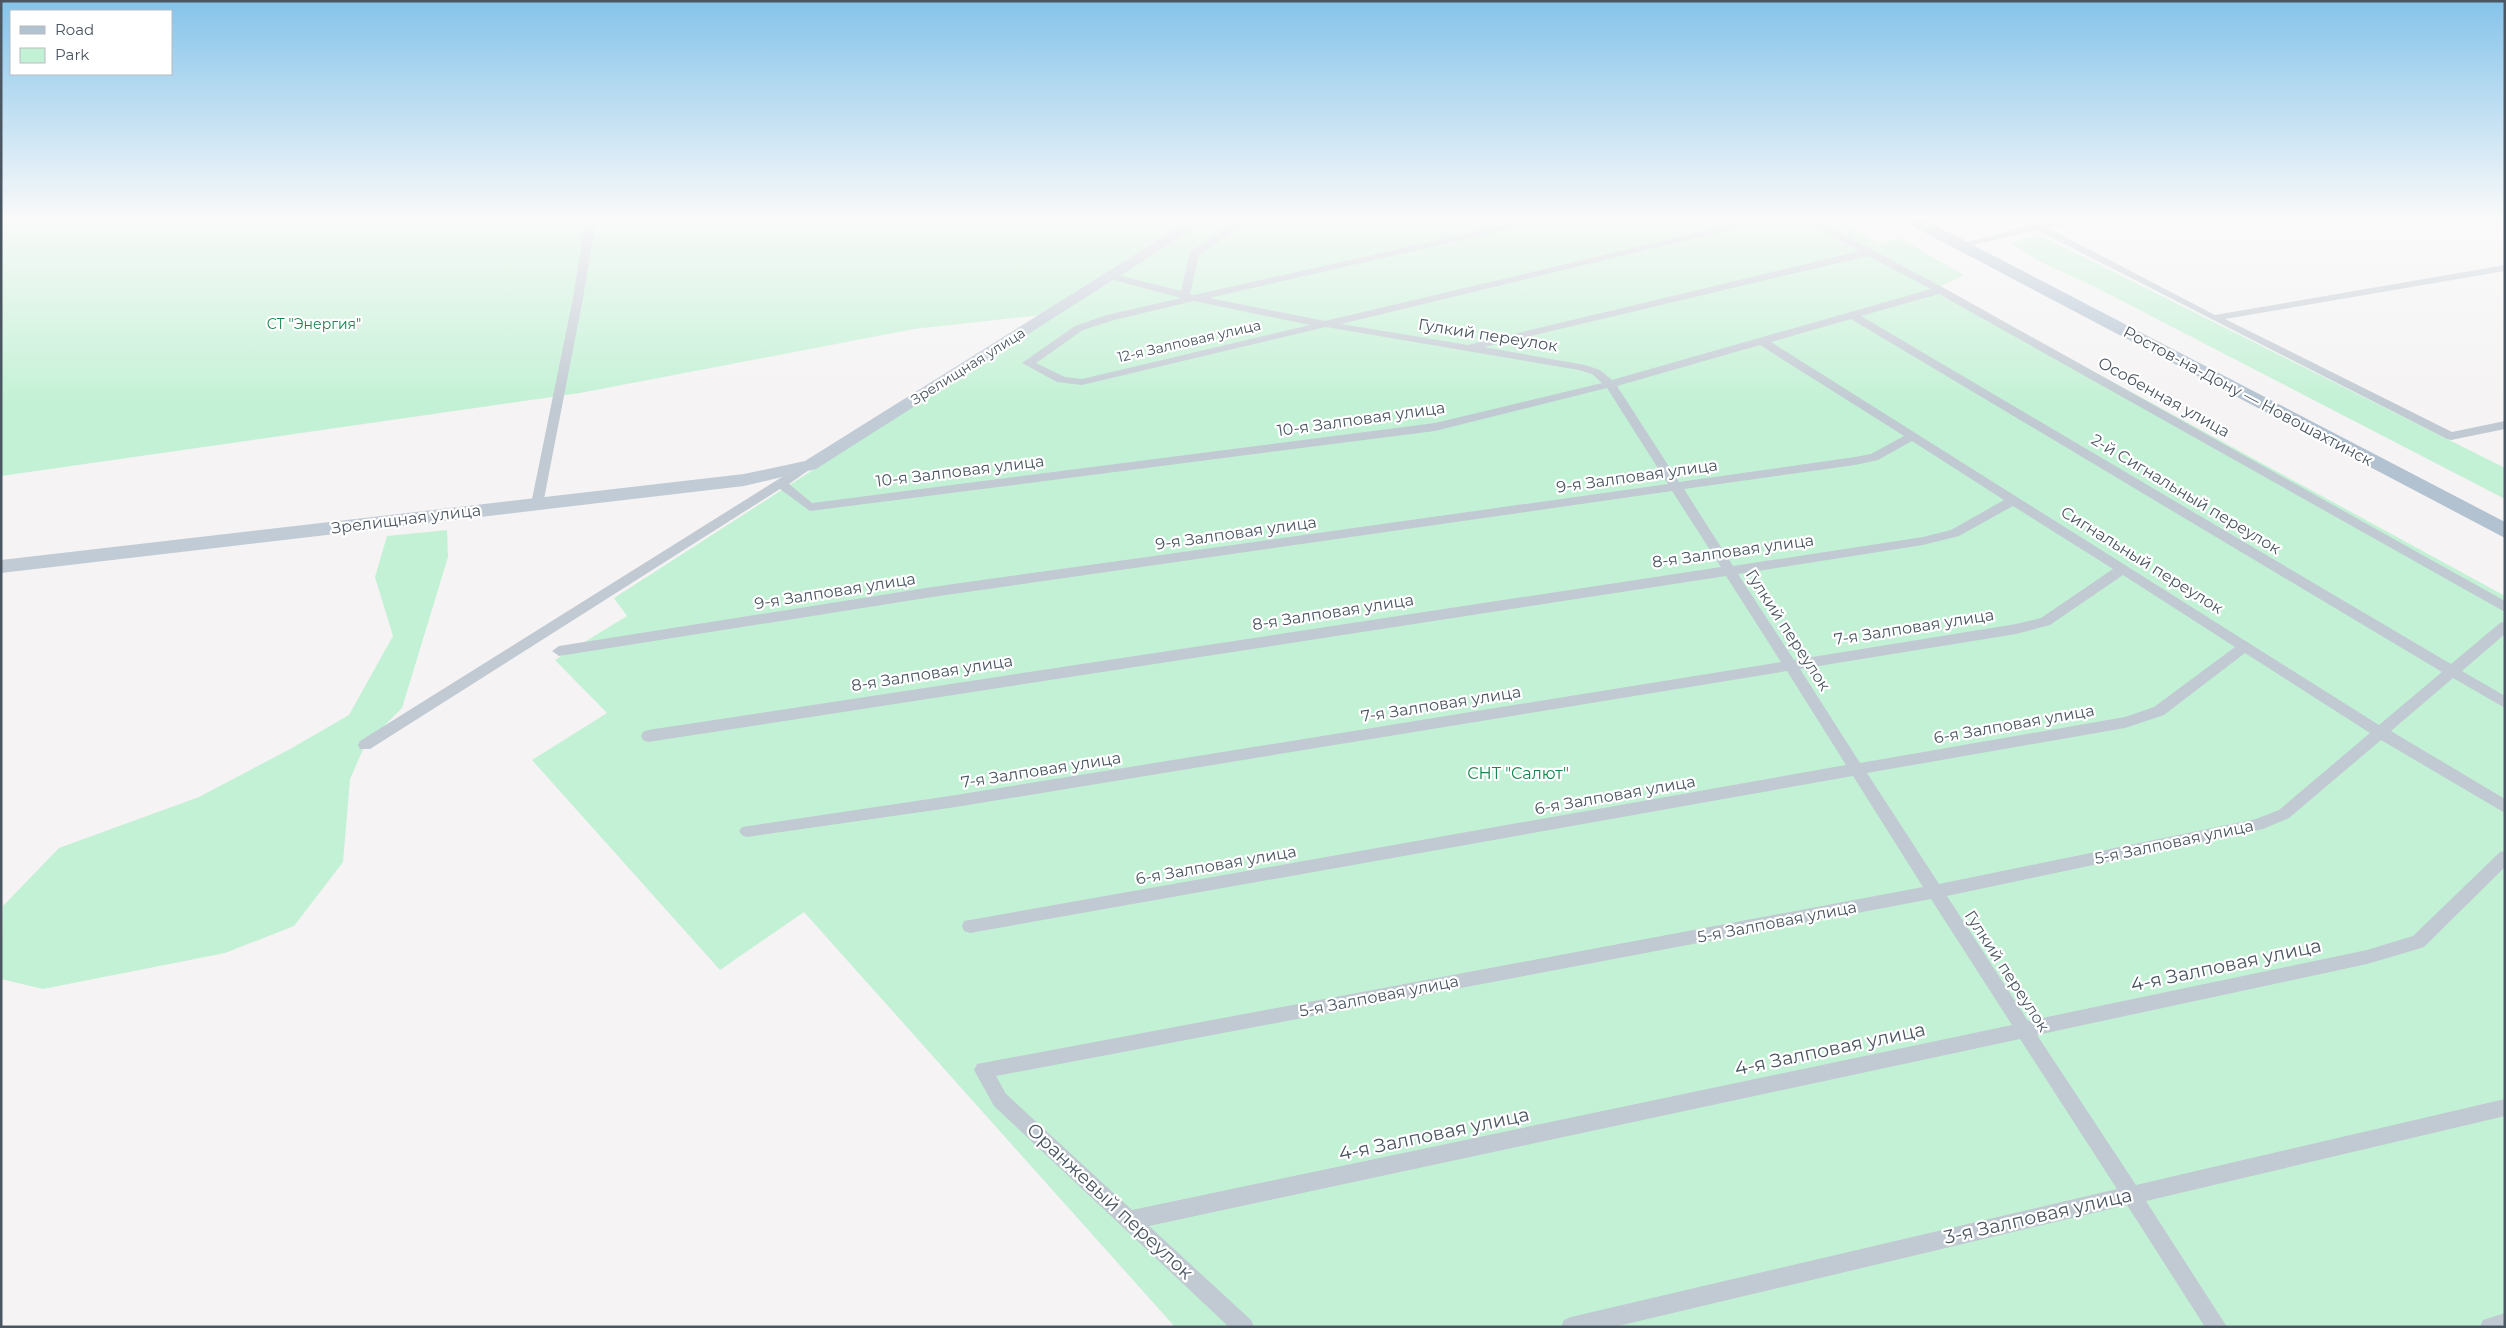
<svg xmlns="http://www.w3.org/2000/svg" width="2506" height="1328" viewBox="0 0 2506 1328" font-family="Montserrat,sans-serif">
<style>
.green{fill:#c3f1d5}
.lines{fill:none;stroke-linecap:round;stroke-linejoin:round}
.street{fill:#c1cad2;fill-rule:evenodd}
.secondary{fill:#c1cbd6;fill-rule:evenodd}
.primary{fill:#b3c2d1;fill-rule:evenodd}
.labels{text-anchor:middle;dominant-baseline:central;stroke-width:4.5;stroke-linejoin:round;paint-order:stroke}
.far-park-label{font-size:14px;fill:#17864f;stroke:#fff}
.far-street-label{font-size:14px;fill:#4a5661;stroke:#fff}
.street-label{font-size:16px;fill:#4a5661;stroke:#fff}
.park-label{font-size:16px;fill:#17864f;stroke:#fff}
.near-street-label{font-size:19px;fill:#4a5661;stroke:#fff}
</style>
<rect width="100%" height="100%" fill="#f5f3f3"/>
<path class="green" d="M1,219H1200L1041,315L914,329L580,393L1,476Z
M1208,219H1837L1880,244L1899,238L1964,275L1939,287L2505,596V1327H1175L804,912L720,970L532,760L607,713L555,660L627,616L614,598L1052,316Z
M2038,234L2505,468V499L2097,288L2041,262L2011,243Z
M447,530L448,557L402,708L365,745L350,779L343,862L294,926L225,953L43,989L1,979L3,906L59,848L199,797L290,749L349,715L393,636L375,577L387,536Z"/>
<g class="lines">
<path class="street" d="M586,219H596L583,298L543,504L537,508L531,504L573,298Z
M1250,219H1268L1240,227L1199,255L1190,294L1194,295L1533,219H1552L1209,298L1325,321L1756,219H1774L1341,324L1468,345L1860,251L1801,219H1814L1944,288L2505,601V612L1939,294L1861,316L2451,664L2500,623L2505,621V634L2462,671L2505,696V708L2453,678L2391,731L2505,799V813L2381,740L2289,818L2263,829L1947,896L2028,1021L2367,950L2413,936L2500,852L2505,851V867L2424,947L2418,949L2367,964L2037,1035L2136,1185L2505,1099V1116L2146,1201L2227,1327H2205L2127,1205L1614,1327H1561L1564,1320L1571,1317L2117,1189L2020,1039L1149,1226L1251,1320L1254,1327H1229L994,1106L974,1070L977,1064L1923,887L1853,776L970,933L964,931L962,926L964,921L1846,765L1787,671L956,807L747,837L742,835L739,831L742,827L956,795L1781,662L1726,576L648,742L643,740L641,736L643,732L648,730L1721,567L1672,491L932,597L559,656L552,651L559,646L932,587L1668,484L1607,388L1435,431L810,511L780,489L370,749H360L358,745L360,741L806,462H814L816,465L789,484L812,503L1435,423L1602,383L1592,374L1579,370L1326,327L1082,385L1057,382L1022,363L1075,326L1107,315L1181,298L1106,278V274L1110,273L1181,291L1190,252L1234,223ZM1868,256L1931,289L1612,380L1600,370L1585,365L1484,347ZM1194,301L1310,325L1082,379L1065,377L1036,363L1083,330L1114,320ZM1851,319L2442,672L2379,725L1771,342ZM1760,345L1904,436L1871,454L1855,457L1679,482L1617,386ZM1912,441L2004,500L1951,530L1923,537L1733,566L1684,489L1855,465L1878,460ZM2013,506L2113,569L2041,618L2016,624L1794,660L1738,574L1923,545L1959,536ZM2123,575L2235,647L2154,707L2125,717L1860,763L1800,669L2016,634L2050,625ZM2245,653L2370,733L2279,810L2256,819L1939,884L1867,773L2125,728L2164,715ZM1931,899L2012,1025L1132,1210L1006,1094L996,1076Z
M2069,219H2093L2088,222L2048,228L2215,315L2505,265V271L2225,319L2452,432L2505,421V429L2451,440L2447,439L2037,230L1961,248L1956,245L2038,224Z
M2505,1313V1327H2480L2483,1320Z"/>
<path class="secondary" d="M1192,219H1209L816,469L744,486L1,573V560L744,474L805,461Z"/>
<path class="primary" d="M1903,219H1923L2505,522V538L1905,222Z"/>
</g>
<linearGradient id="sky" x2="0" y2="1"><stop stop-color="#85c3ea"/><stop offset="0.54" stop-color="#fafafa"/><stop offset="1" stop-color="#fafafa" stop-opacity="0"/></linearGradient>
<rect width="2506" height="405" fill="url(#sky)"/>
<g class="labels">
<g class="far-park-label">
<text x="314" y="324">СТ "Энергия"</text>
</g>
<g class="far-street-label">
<text transform="translate(1189 341) rotate(-13)">12-я Залповая улица</text>
<text transform="translate(968 366) rotate(-32)">Зрелищная улица</text>
</g>
<g class="street-label">
<text transform="translate(1488 335) rotate(9)">Гулкий переулок</text>
<text transform="translate(2248 396) rotate(28)">Ростов-на-Дону — Новошахтинск</text>
<text transform="translate(2164 397) rotate(29)">Особенная улица</text>
<text transform="translate(1361 419) rotate(-8)">10-я Залповая улица</text>
<text transform="translate(960 471) rotate(-7)">10-я Залповая улица</text>
<text transform="translate(1637 476) rotate(-8)">9-я Залповая улица</text>
<text transform="translate(2186 494) rotate(31)">2-й Сигнальный переулок</text>
<text transform="translate(406 519) rotate(-7)">Зрелищная улица</text>
<text transform="translate(1236 533) rotate(-8)">9-я Залповая улица</text>
<text transform="translate(1733 551) rotate(-8)">8-я Залповая улица</text>
<text transform="translate(2142 560) rotate(32)">Сигнальный переулок</text>
<text transform="translate(835 591) rotate(-9)">9-я Залповая улица</text>
<text transform="translate(1333 612) rotate(-9)">8-я Залповая улица</text>
<text transform="translate(1914 627) rotate(-9)">7-я Залповая улица</text>
<text transform="translate(1788 630) rotate(57)">Гулкий переулок</text>
<text transform="translate(932 673) rotate(-9)">8-я Залповая улица</text>
<text transform="translate(1441 704) rotate(-9)">7-я Залповая улица</text>
<text transform="translate(2014 724) rotate(-10)">6-я Залповая улица</text>
<text transform="translate(1041 770) rotate(-9)">7-я Залповая улица</text>
<text transform="translate(1615 795) rotate(-10)">6-я Залповая улица</text>
<text transform="translate(2174 842) rotate(-12)">5-я Залповая улица</text>
<text transform="translate(1216 865) rotate(-10)">6-я Залповая улица</text>
<text transform="translate(1777 922) rotate(-11)">5-я Залповая улица</text>
<text transform="translate(2007 971) rotate(57)">Гулкий переулок</text>
<text transform="translate(1379 996) rotate(-11)">5-я Залповая улица</text>
</g>
<g class="park-label">
<text x="1518" y="773">СНТ "Салют"</text>
</g>
<g class="near-street-label">
<text transform="translate(2226 965) rotate(-12)">4-я Залповая улица</text>
<text transform="translate(1830 1049) rotate(-12)">4-я Залповая улица</text>
<text transform="translate(1434 1134) rotate(-12)">4-я Залповая улица</text>
<text transform="translate(1110 1201) rotate(43)">Оранжевый переулок</text>
<text transform="translate(2038 1216) rotate(-13)">3-я Залповая улица</text>
</g>
</g>
<rect width="2506" height="1328" fill="none" stroke="#4a5661" stroke-width="5"/>
<rect x="10" y="10" width="162" height="65" fill="#ffffff" stroke="#b7bbc0"/>
<rect x="20" y="26" width="25" height="8" fill="#b3c2d1" stroke="#b7bbc0"/>
<text x="55" y="35" font-size="15" fill="#4a5661">Road</text>
<rect x="20" y="48" width="25" height="15" fill="#c3f1d5" stroke="#b7bbc0"/>
<text x="55" y="60" font-size="15" fill="#4a5661">Park</text>
</svg>
